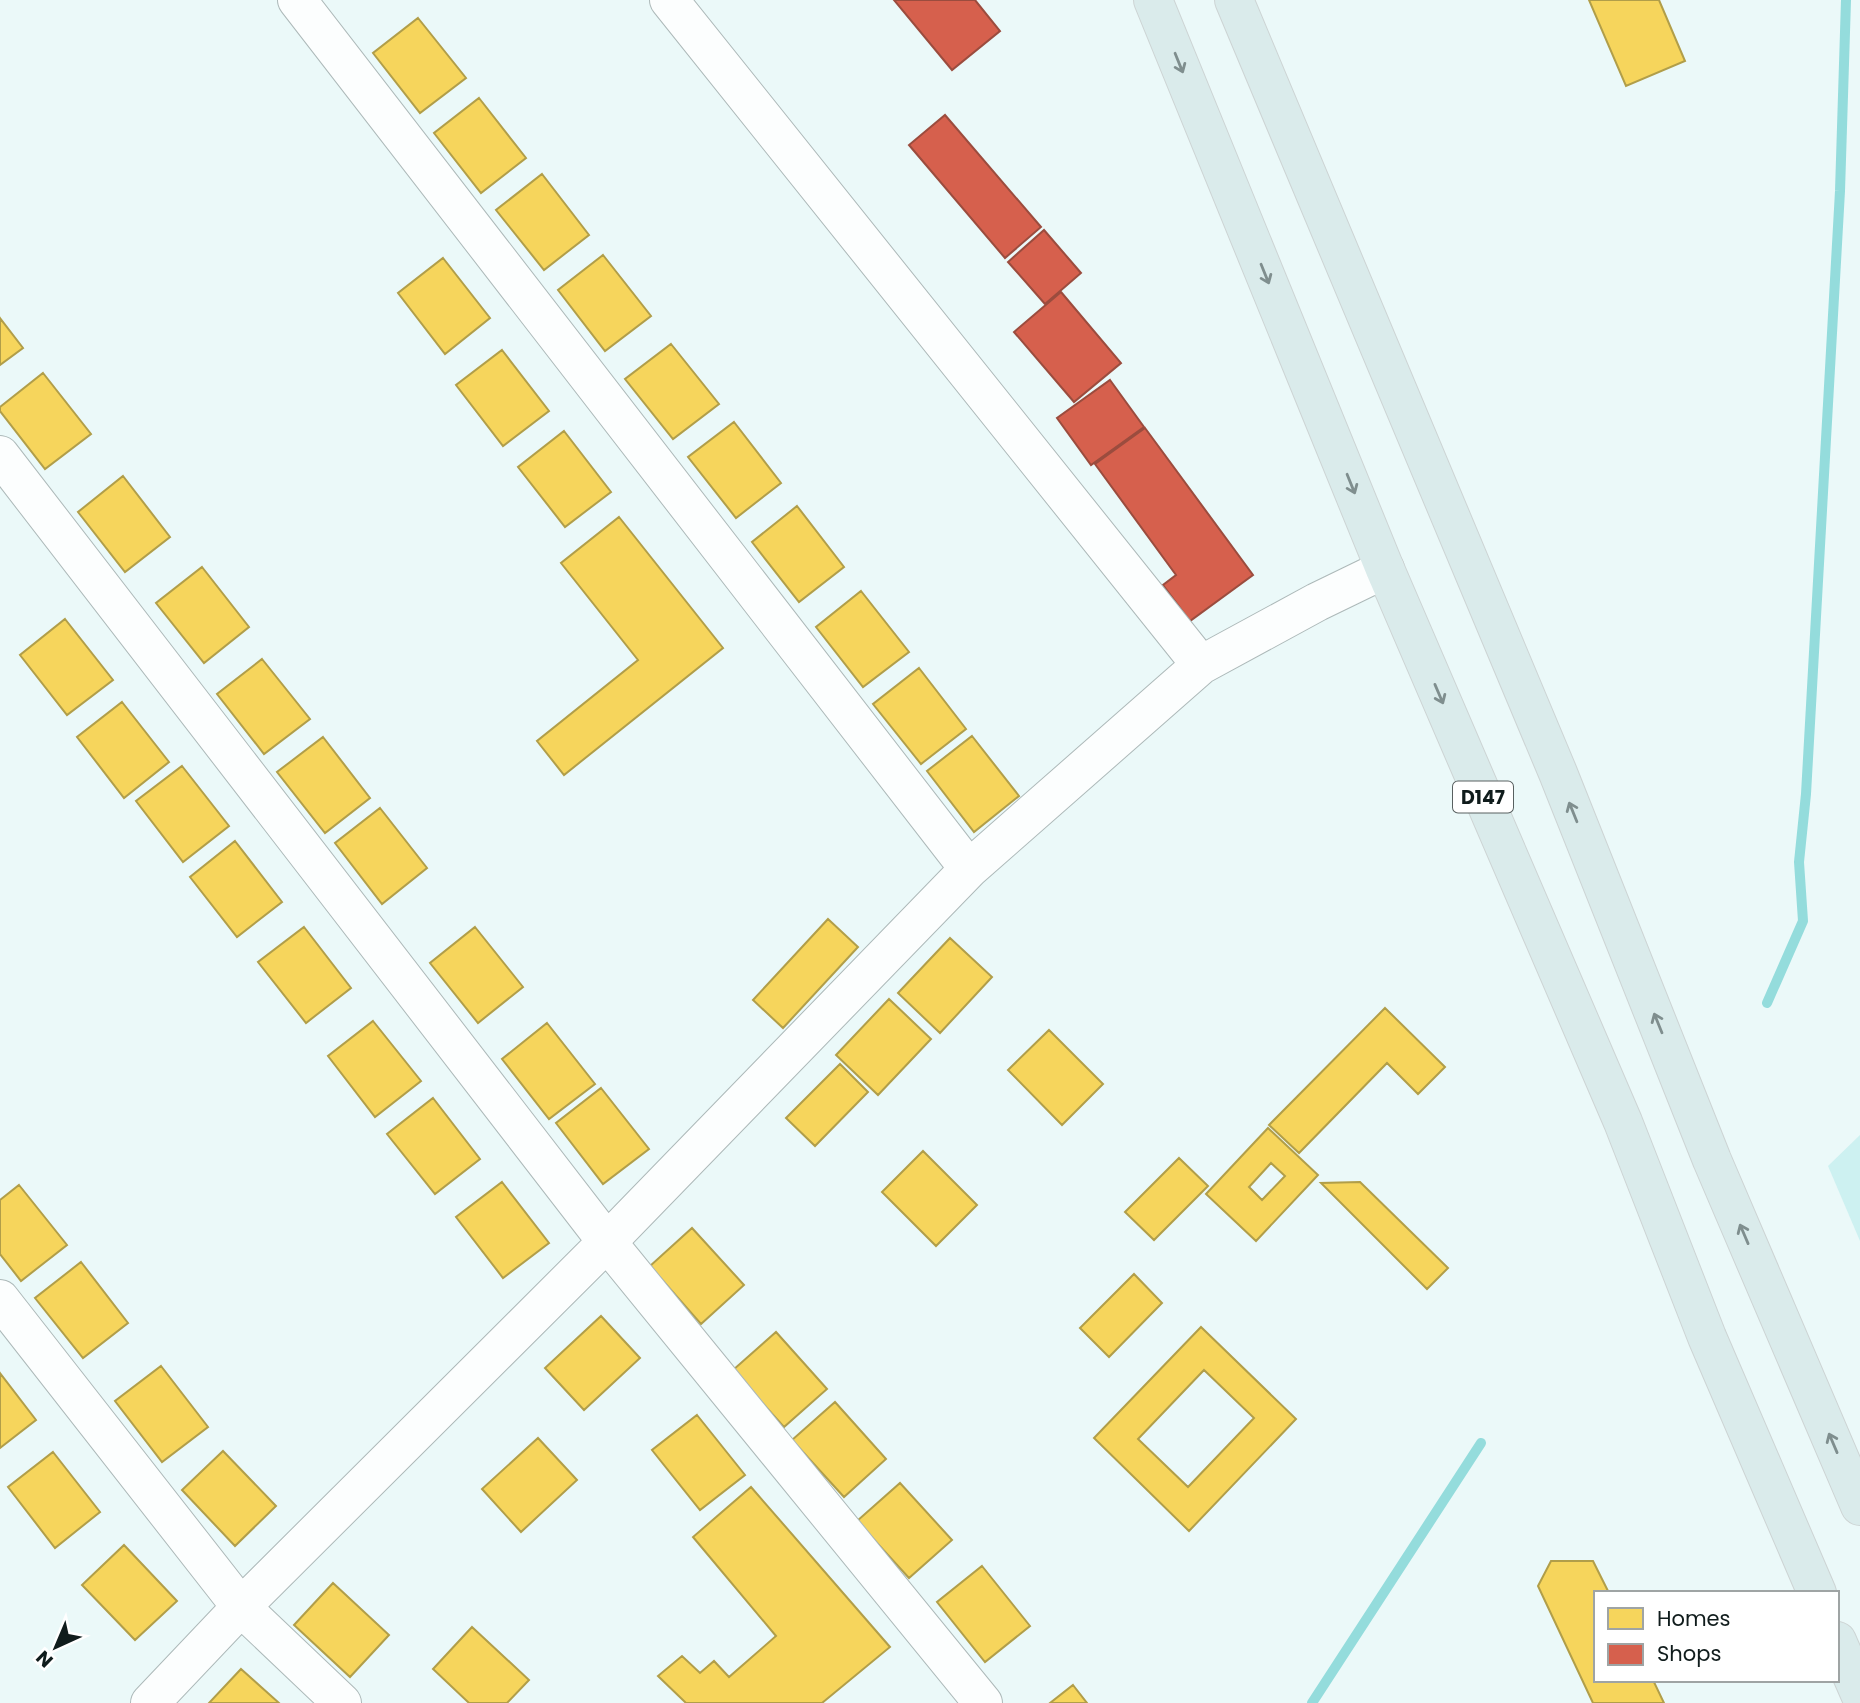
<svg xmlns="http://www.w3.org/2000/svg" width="1860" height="1703" viewBox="0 0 1860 1703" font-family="Poppins,sans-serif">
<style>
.green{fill:#cdf1f1}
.homes{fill:#f6d55c;stroke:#b19e49;stroke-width:2;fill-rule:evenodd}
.shops{fill:#d6604d;stroke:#9b4c3e;stroke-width:2}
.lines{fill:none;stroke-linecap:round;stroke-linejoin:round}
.stream{stroke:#94dcdc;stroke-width:10}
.minor-casing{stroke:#adb9b9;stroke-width:40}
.major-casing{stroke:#cdd4d4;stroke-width:40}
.minor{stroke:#fcfefe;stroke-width:38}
.major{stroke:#daebeb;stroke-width:38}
.oneway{stroke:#7f8e8e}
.labels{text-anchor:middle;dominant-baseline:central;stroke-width:7;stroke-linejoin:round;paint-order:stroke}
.shield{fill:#fff;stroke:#586060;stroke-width:2}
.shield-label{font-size:19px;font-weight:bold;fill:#101c1c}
</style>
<rect width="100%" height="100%" fill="#ebf9f9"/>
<path class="green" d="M1860,1135V1241L1828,1166Z"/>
<path class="homes" d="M1589,0H1659L1685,61L1626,86Z
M418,18L466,78L420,113L373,53Z
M479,98L526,158L481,193L434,133Z
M542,174L589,235L544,270L496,210Z
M603,255L651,316L605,351L558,290Z
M443,258L490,318L445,354L398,293Z
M0,318L23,348L0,365Z
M671,344L719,404L673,439L625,379Z
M502,350L549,411L503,446L456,385Z
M43,373L91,434L45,469L0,411V407Z
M734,422L781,483L736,518L688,457Z
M564,431L611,492L565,527L518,467Z
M123,476L170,537L125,572L78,512Z
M797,506L844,567L799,602L752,542Z
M619,517L723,648L564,775L537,741L638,660L561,563Z
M202,567L249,627L204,663L156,603Z
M861,591L909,652L863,687L816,627Z
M65,619L113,680L67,715L20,655Z
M262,659L310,719L264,754L217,694Z
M919,668L966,729L921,764L873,704Z
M122,702L169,762L124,798L77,737Z
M972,736L1019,796L974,832L927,771Z
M323,737L370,798L325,833L277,772Z
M182,766L229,826L183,862L136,801Z
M380,808L427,868L382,904L335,843Z
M235,841L282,902L237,937L190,877Z
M828,919L858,947L783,1028L753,1000Z
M304,927L351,988L306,1023L258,962Z
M475,927L523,987L478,1023L430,963Z
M950,938L992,977L940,1033L898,993Z
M889,999L931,1039L878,1095L836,1055Z
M1385,1008L1445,1067L1418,1094L1387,1063L1299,1153L1269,1125Z
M373,1021L421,1081L375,1117L328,1056Z
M547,1023L595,1084L549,1119L502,1059Z
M1049,1030L1103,1084L1062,1125L1008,1070Z
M840,1064L868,1092L815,1146L786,1118Z
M601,1088L649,1149L603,1184L556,1123Z
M433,1098L480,1159L435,1194L387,1134Z
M1268,1128L1318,1175L1256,1241L1206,1194ZM1271,1163L1285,1176L1262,1200L1249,1187Z
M923,1151L977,1205L936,1246L882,1192Z
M1179,1158L1208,1186L1154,1240L1125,1212Z
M502,1182L549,1243L503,1278L456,1217Z
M1360,1182L1448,1268L1427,1289L1321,1183Z
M19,1185L67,1245L21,1281L0,1254V1200Z
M692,1228L744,1285L701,1324L650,1266Z
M81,1262L128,1323L83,1358L35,1298Z
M1134,1274L1162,1303L1109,1357L1080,1328Z
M601,1316L640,1358L584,1410L545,1368Z
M1201,1327L1296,1419L1189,1531L1094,1438ZM1204,1370L1254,1418L1188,1487L1138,1439Z
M776,1332L827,1389L784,1427L733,1370Z
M161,1366L208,1427L162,1462L115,1401Z
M0,1373L36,1420L0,1448Z
M835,1402L886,1459L844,1497L792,1440Z
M697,1415L745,1475L700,1510L652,1450Z
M538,1438L577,1480L521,1532L482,1489Z
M223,1451L276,1506L235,1546L182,1490Z
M53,1452L100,1512L55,1548L8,1487Z
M900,1483L952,1540L909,1578L857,1521Z
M751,1487L890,1647L822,1703H686L658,1676L682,1656L700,1673L714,1661L729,1677L776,1636L693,1537Z
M124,1545L177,1601L135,1640L82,1585Z
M1551,1561H1593L1609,1593H1596V1680H1653L1664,1703H1593L1538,1586Z
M982,1566L1030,1626L985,1662L937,1602Z
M333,1583L389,1635L350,1677L294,1625Z
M472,1627L529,1680L507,1703H469L433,1669Z
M241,1669L279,1703H209Z
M1073,1685L1087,1703H1050Z"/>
<path class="shops" d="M894,0H975L1000,31L952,70Z
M945,115L1041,227L1005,258L909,145Z
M1044,230L1081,273L1045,304L1008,262Z
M1061,292L1121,363L1074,402L1014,332Z
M1110,380L1144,427L1091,465L1057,418Z
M1145,428L1253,575L1190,621L1163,585L1176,575L1095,464Z"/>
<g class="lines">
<path class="stream" d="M1767,1003L1803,921L1799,862L1806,794L1840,191L1846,0
M1312,1703L1481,1443"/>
<defs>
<path id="minor" d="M297,0L969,869
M669,0L1201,665
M0,455L607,1242L983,1703
M0,1299L241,1607L342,1703
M150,1703L241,1607L607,1242L969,869L1201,665L1317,602L1385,569"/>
<path id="major" d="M1153,0L1385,569L1623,1122L1707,1337L1817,1593
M1234,0L1558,773L1712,1160L1860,1506
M1837,1641L1860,1694"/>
</defs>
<use href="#minor" class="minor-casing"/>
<use href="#major" class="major-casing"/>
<use href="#minor" class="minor"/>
<use href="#major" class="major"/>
</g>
<defs><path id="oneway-shaft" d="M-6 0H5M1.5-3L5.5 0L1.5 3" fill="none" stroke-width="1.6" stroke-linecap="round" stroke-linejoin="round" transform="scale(1.75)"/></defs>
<g class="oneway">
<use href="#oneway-shaft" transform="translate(1179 63) rotate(68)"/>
<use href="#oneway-shaft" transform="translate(1265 274) rotate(68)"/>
<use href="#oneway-shaft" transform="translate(1351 484) rotate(68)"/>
<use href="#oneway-shaft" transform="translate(1439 694) rotate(67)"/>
<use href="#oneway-shaft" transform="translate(1573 812) rotate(-112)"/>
<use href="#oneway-shaft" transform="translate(1658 1023) rotate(-112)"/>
<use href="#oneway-shaft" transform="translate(1744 1234) rotate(-113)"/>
<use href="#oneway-shaft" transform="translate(1833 1443) rotate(-113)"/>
</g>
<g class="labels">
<rect class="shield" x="1453" y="781.5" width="60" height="31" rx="5"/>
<g class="shield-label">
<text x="1483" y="797">D147</text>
</g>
</g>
<rect x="1594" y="1591" width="245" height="91" fill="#ffffff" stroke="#9fa4a4" stroke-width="2"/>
<rect x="1608" y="1608" width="35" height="21" fill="#f6d55c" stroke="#9fa4a4" stroke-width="2"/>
<text x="1657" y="1626" font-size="21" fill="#101c1c">Homes</text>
<rect x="1608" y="1644" width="35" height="21" fill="#d6604d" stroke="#9fa4a4" stroke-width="2"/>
<text x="1657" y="1661" font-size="21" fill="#101c1c">Shops</text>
<g transform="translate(56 1647) rotate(224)" stroke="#ffffff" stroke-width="5" paint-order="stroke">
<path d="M0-5L12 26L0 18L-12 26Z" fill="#101c1c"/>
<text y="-10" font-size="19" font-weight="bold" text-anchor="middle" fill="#101c1c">N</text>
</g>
</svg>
